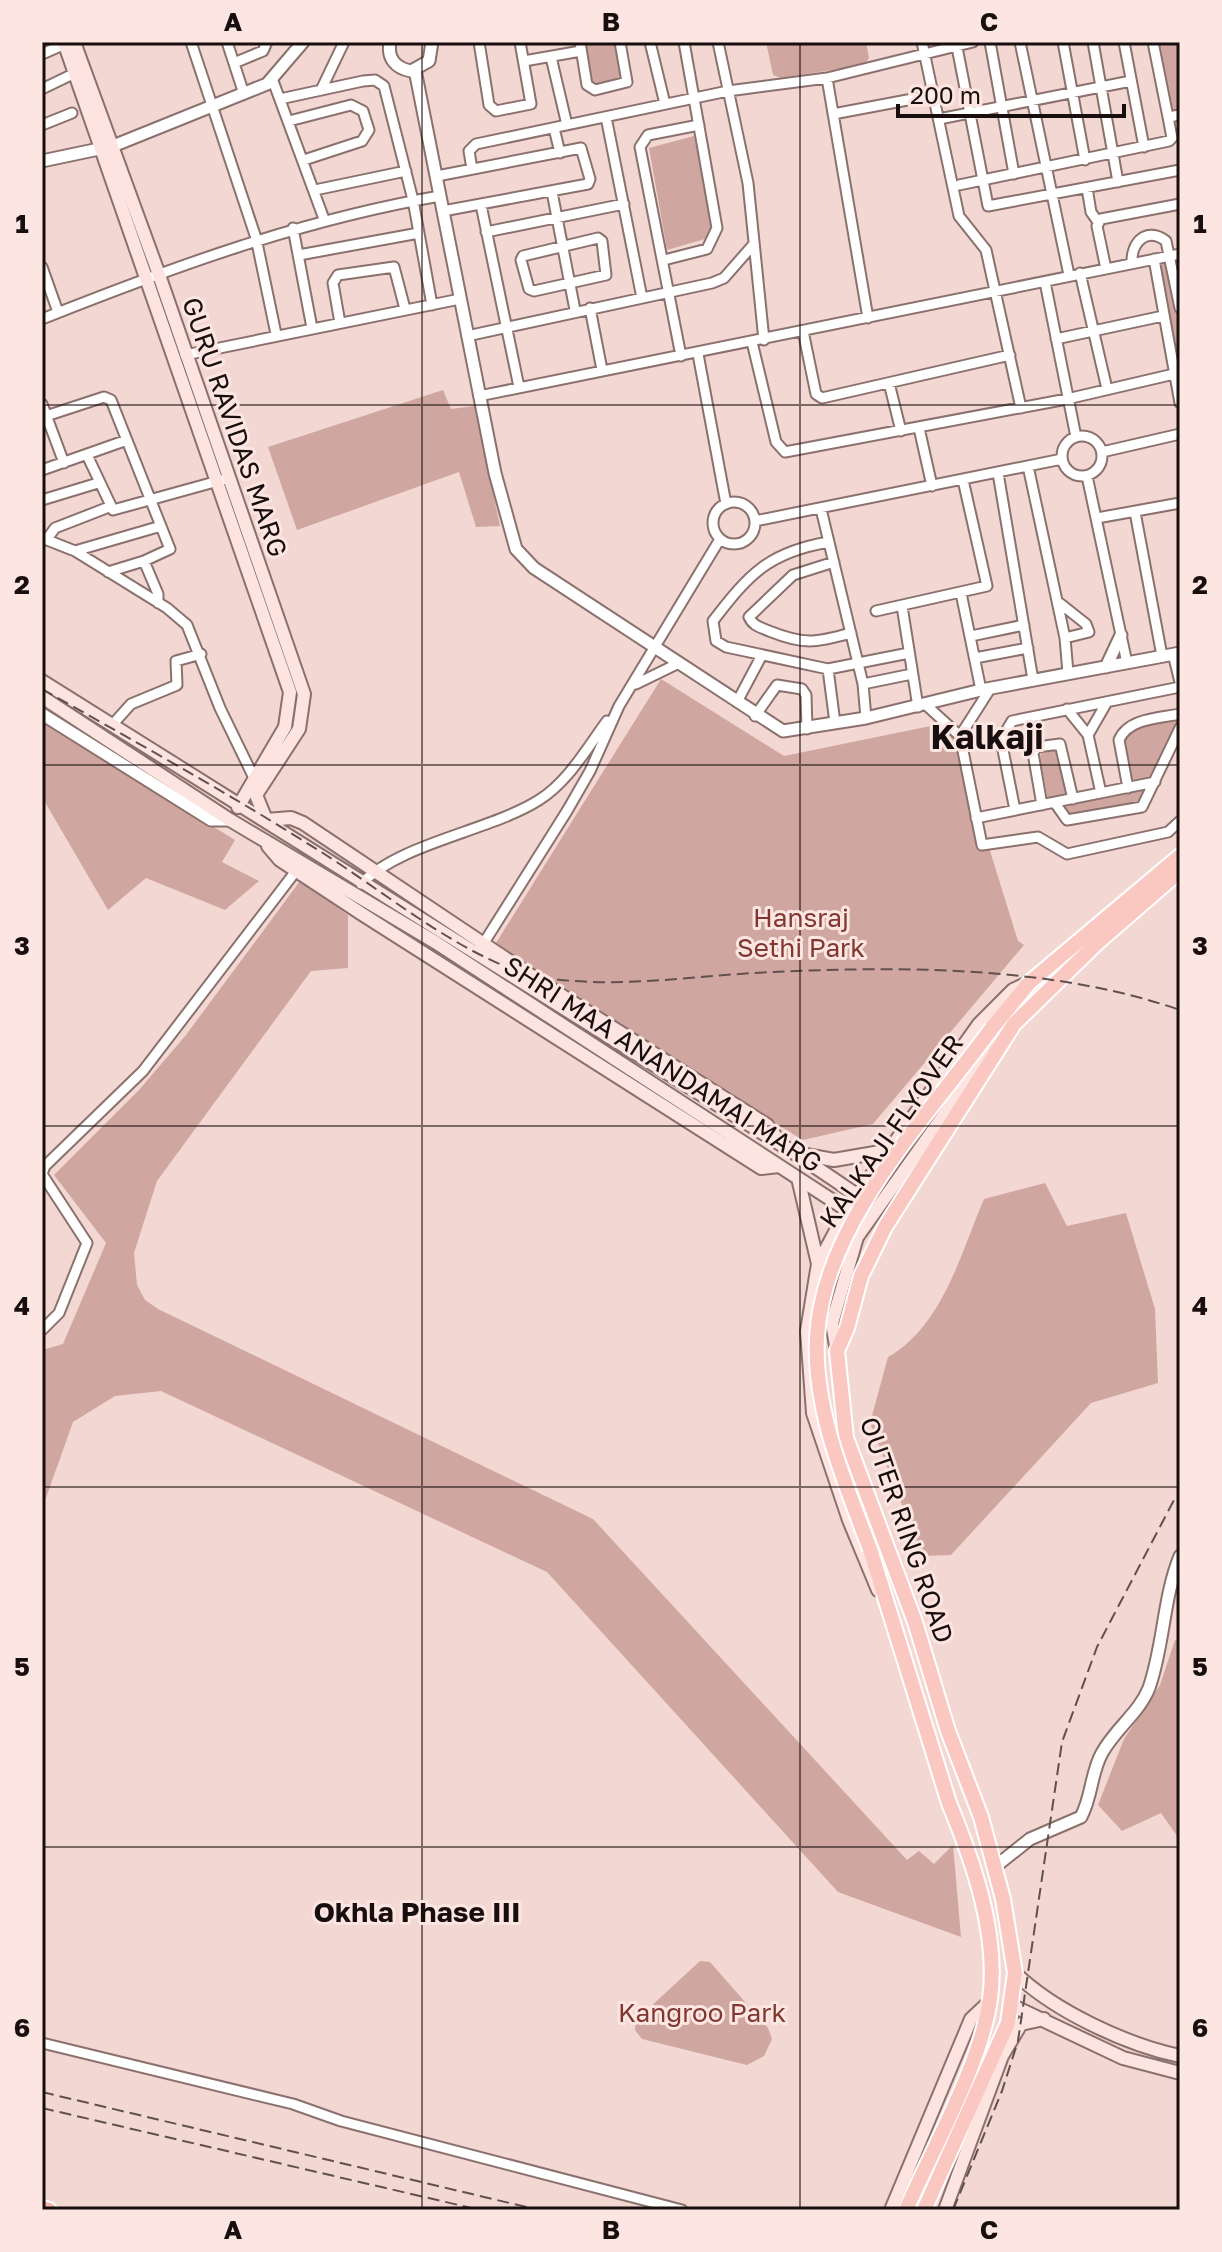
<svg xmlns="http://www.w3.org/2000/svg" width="1222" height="2252" viewBox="0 0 1222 2252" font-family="'Golos Text',sans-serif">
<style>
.green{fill:#d0a7a0}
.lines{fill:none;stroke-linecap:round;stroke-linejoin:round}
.minor-casing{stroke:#8b716d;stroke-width:13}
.tertiary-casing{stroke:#8b716d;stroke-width:15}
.secondary-casing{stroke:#8b716d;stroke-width:16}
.primary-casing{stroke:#fff;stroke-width:18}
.trunk-casing{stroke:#fff;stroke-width:18}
.minor{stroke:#fff;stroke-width:9}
.tertiary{stroke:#fff;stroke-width:11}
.secondary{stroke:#fde4e0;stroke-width:12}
.primary{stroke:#fac8c1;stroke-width:14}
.trunk{stroke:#f8b6ac;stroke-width:14}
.rail{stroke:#60514e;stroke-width:2;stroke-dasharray:12 6;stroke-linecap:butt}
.primary-bridge-casing{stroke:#fff;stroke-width:18;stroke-linecap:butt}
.primary-bridge{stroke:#fac8c1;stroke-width:14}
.grid{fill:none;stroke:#170e0d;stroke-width:2;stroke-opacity:0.55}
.labels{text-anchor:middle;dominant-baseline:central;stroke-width:6;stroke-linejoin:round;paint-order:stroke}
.street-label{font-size:26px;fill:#170e0d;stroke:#fde5e1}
.park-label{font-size:26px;fill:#7f372f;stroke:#fde5e1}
.neighbourhood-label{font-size:28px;font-weight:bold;fill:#170e0d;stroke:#fde5e1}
.district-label{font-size:34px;font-weight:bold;fill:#170e0d;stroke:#fde5e1}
.neatline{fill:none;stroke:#170e0d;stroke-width:3}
.grid-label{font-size:26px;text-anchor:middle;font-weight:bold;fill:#170e0d}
</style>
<rect width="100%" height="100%" fill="#f3d7d2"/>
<path class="green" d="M583,42H617L625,78L591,85Z
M766,42H866L869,58L864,65L781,78L773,75Z
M1159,42H1180V110L1172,112Z
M694,136L712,224L705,239L667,250L649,148Z
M1167,260L1180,323V385L1155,262Z
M443,390L451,409L475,406L500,526L476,527L459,472L297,530L268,447Z
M661,679L784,756L950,722L1018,941L1024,945L873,1124L803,1140L491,951Z
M1179,719L1153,778L1133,782L1125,741L1132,728Z
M42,721L235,840L222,862L259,881L225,910L146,878L108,910L42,797Z
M1058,750L1068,797L1048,800L1040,757L1041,753Z
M1147,789L1142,803L1071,816L1063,811L1062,805Z
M300,881L348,915V968L311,971L157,1181L134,1253L137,1285L145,1300L158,1309L593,1519L907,1860L919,1851L934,1864L953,1845L961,1937L838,1892L547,1572L161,1391L115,1396L73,1422L42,1509V1350L63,1344L106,1243L54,1175L139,1090L186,1035Z
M1045,1183L1067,1226L1126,1213L1155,1309L1158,1383L1091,1403L951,1555L922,1556L870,1423L888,1357C943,1326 961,1252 984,1199Z
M1175,1640L1180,1642V1840L1161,1813L1122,1831L1098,1805L1124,1739L1160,1685Z
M700,1961L710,1962L768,2028L772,2039L764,2056L747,2065L642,2039L635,2030L636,2020Z"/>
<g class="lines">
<defs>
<path id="minor" d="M191,42L256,238L276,334
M227,42L244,94
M479,42L489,105L496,111L531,104L520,42
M580,42L587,85L595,90L627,82L620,42
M650,42L665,104
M718,42L748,183L764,340
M922,42L959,216L986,250L1021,408
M956,42L988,206L1180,170
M990,42L1014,174
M1020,42L1069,275
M1063,42L1085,160
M1093,42L1118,182
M1124,42L1144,147
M1153,42L1168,117L1180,115
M42,54L65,44
M551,57L567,125
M524,61L581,51
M234,63L263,51L267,42
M827,78L868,318
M273,81L324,219
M42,89L75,73
M321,90L344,42
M280,99L363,81L375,80L384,86L413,200L432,305
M833,114L934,95
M606,117L642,298
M939,119L1131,81
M289,121L351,105L363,111L369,130L362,141L304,160
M42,125L72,113
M554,128L560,153
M472,169L469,151L476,144L728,91L827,78L973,42
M437,176L581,148L590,179L588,184L443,211
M959,185L1169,141L1172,138L1168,117
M1087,188L1091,212L1098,222
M315,190L406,171
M552,192L575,310
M481,205L519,387
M293,228L312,328
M486,232L624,204
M598,238L602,241L606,275L534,291L529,289L521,260L523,256Z
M299,255L419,233
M1154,259L1180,403
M664,260L707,249L717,228L684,42
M1132,263C1131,243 1146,226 1166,241L1180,308
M42,267L58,312
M1106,269L1097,226L1101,219L1180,204
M1080,273L1107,389
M1045,282L1076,437
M590,308L602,370
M42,319C173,267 301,220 440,196
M340,323L333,283L338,275L394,267L405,309
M803,331L816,394L822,398L1010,355
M467,336L712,283L724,278L753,245
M1056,339L1163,316
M752,342L776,442L785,452L1067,399L1174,374
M698,354L726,504
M185,355L460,299
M681,356L640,147L648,135L699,125
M889,383L901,431
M479,396L1180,254
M42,404L64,463
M46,416L104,397L111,400L170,549L144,561L158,594V603
M919,428L932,486
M1062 456a20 20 0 1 1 40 0a20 20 0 1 1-40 0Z
M1102,452L1180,434
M87,455L113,510L229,478
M1028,466L1065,638L1068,673
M42,470L127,440
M998,473L1033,680
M1087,476L1127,663
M42,500L98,483
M713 523a21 21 0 1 1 42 0a21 21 0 1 1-42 0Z
M821,509L863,684L866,718
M1135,512L1162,656
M1097,518L1180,503
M755,521L1062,459
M42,538L75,551L167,608L187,625L220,708L254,778
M47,539L55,528L109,507
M829,542C769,552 749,574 713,621L716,641L726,647L828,669L909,653
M75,551L161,526
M834,562L793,575L749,617C753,626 760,627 769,631C804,645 815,643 851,633
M108,572L144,561
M961,593L981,690
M1057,601L1086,624L1089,632L1065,638
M902,606L918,707
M876,611L987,586L963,480
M971,636L1024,625
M1173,654L1180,682
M975,658L1028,648
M828,669L835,723
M636,684L679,663
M863,684L912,674
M737,702L762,655
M926,705L960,736L982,845L1038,837L1067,854L1168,832L1180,821
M1067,709L1088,735L1101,793
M755,716L777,685L802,689L806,695L807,729
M113,724L131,704L177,685L176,661L201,654
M1088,735L1107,702
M960,736L990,689
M1128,788L1119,740C1128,718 1160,718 1180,714
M1055,803L1067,820L1142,807L1180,728
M1042,805L1033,753L1037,747L1060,744L1073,799
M1015,810L1001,740L1012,721L1180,687
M976,818L1155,782
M361,884C400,843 490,831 539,800C568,782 587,748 607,721
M480,949L567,811L590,771L619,706L720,539
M42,1330L59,1313L87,1243L42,1174L45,1166L143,1071L299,867
M42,2043L293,2104L341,2121L682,2210"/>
<path id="tertiary" d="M390,42C387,58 395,68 411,71L429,61L432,42
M415,70L495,473L516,549L534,568L783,731L866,718L981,690L1180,653
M42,161L113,146L267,84L303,42
M1106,667L1121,635
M42,714L211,820H230
M996,1866L1030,1839L1081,1817C1092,1797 1091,1772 1102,1753C1115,1729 1139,1713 1149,1688C1164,1645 1163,1598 1180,1556"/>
<path id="secondary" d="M64,42L290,692L285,727L238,807
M74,42L158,272L304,694L299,729L256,795L265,817
M42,681L793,1152L857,1195L871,1217
M42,697L230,820L435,942L847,1210L864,1215
M266,820L291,818L303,823L545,985L767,1125L780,1142
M268,846L280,860L362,914L761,1168L779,1166
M800,1154L834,1160L886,1151
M798,1178L818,1264
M837,1351L832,1323L857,1237L993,1046
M878,1590L849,1520L813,1413L807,1331L818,1264L847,1210L979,1024L1013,990L1028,983
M1015,1973C1054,2011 1127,2045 1180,2056
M1013,2006L1123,2058L1180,2073
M891,2210L971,2019L989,2002
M945,2210L1002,2056L1021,2024L1044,2019"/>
<path id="primary" d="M992,1028L1029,983L1180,856
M870,1549L949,1803C973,1861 999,1935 990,1999C981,2064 933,2148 906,2210
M924,2210L1008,2023L1015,1973L1003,1899L981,1817L948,1731L915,1622L846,1438L837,1351L847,1328L861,1276L885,1227L1014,1024L1097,943L1180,871"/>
<path id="trunk" d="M42,2208L49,2210"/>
</defs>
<use href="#minor" class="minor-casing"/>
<use href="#tertiary" class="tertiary-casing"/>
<use href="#secondary" class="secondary-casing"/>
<use href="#primary" class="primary-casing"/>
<use href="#trunk" class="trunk-casing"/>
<use href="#minor" class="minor"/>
<use href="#tertiary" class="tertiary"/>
<use href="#secondary" class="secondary"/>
<use href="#primary" class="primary"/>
<use href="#trunk" class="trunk"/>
<path class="rail" d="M42,689C134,741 228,793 318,850C383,890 471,966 546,978C621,989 698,975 773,972C905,966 1053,966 1180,1010
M42,2092L539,2210
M42,2108L480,2210
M953,2210L1002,2091L1018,2041L1062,1742L1097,1647L1174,1500"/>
<defs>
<path id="primary-bridge" d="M870,1549C845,1483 813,1409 817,1337C823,1223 927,1117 992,1028"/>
</defs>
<use href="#primary-bridge" class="primary-bridge-casing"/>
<use href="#primary-bridge" class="primary-bridge"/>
</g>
<path class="grid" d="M422,42V2210M800,42V2210M42,405H1180M42,765H1180M42,1126H1180M42,1487H1180M42,1847H1180"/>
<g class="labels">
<g class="street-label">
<text transform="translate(235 427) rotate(71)">GURU RAVIDAS MARG</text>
<text transform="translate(663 1064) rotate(33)">SHRI MAA ANANDAMAI MARG</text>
<text transform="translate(891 1131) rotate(-55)">KALKAJI FLYOVER</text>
<text transform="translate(907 1530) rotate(71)">OUTER RING ROAD</text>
</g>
<g class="park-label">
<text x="801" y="917">Hansraj<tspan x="801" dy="30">Sethi Park</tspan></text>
<text x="702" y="2012">Kangroo Park</text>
</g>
<g class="neighbourhood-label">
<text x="417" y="1911">Okhla Phase III</text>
</g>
<g class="district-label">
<text x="987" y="736">Kalkaji</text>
</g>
</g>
<rect width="1222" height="2252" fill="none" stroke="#fde5e1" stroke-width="88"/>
<path d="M898 104v12h226v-12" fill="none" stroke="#170e0d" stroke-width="4"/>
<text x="910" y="104" font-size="24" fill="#170e0d" stroke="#fde5e1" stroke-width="6" paint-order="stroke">200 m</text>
<rect x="44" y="44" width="1134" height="2164" class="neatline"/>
<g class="grid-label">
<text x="233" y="31">A</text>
<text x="611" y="31">B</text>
<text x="989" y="31">C</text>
<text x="22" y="233">1</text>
<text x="1200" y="233">1</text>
<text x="22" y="594">2</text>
<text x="1200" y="594">2</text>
<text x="22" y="955">3</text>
<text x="1200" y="955">3</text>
<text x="22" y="1315">4</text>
<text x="1200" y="1315">4</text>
<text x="22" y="1676">5</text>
<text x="1200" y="1676">5</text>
<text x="22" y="2037">6</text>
<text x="1200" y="2037">6</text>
<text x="233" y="2239">A</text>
<text x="611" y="2239">B</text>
<text x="989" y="2239">C</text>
</g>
</svg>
